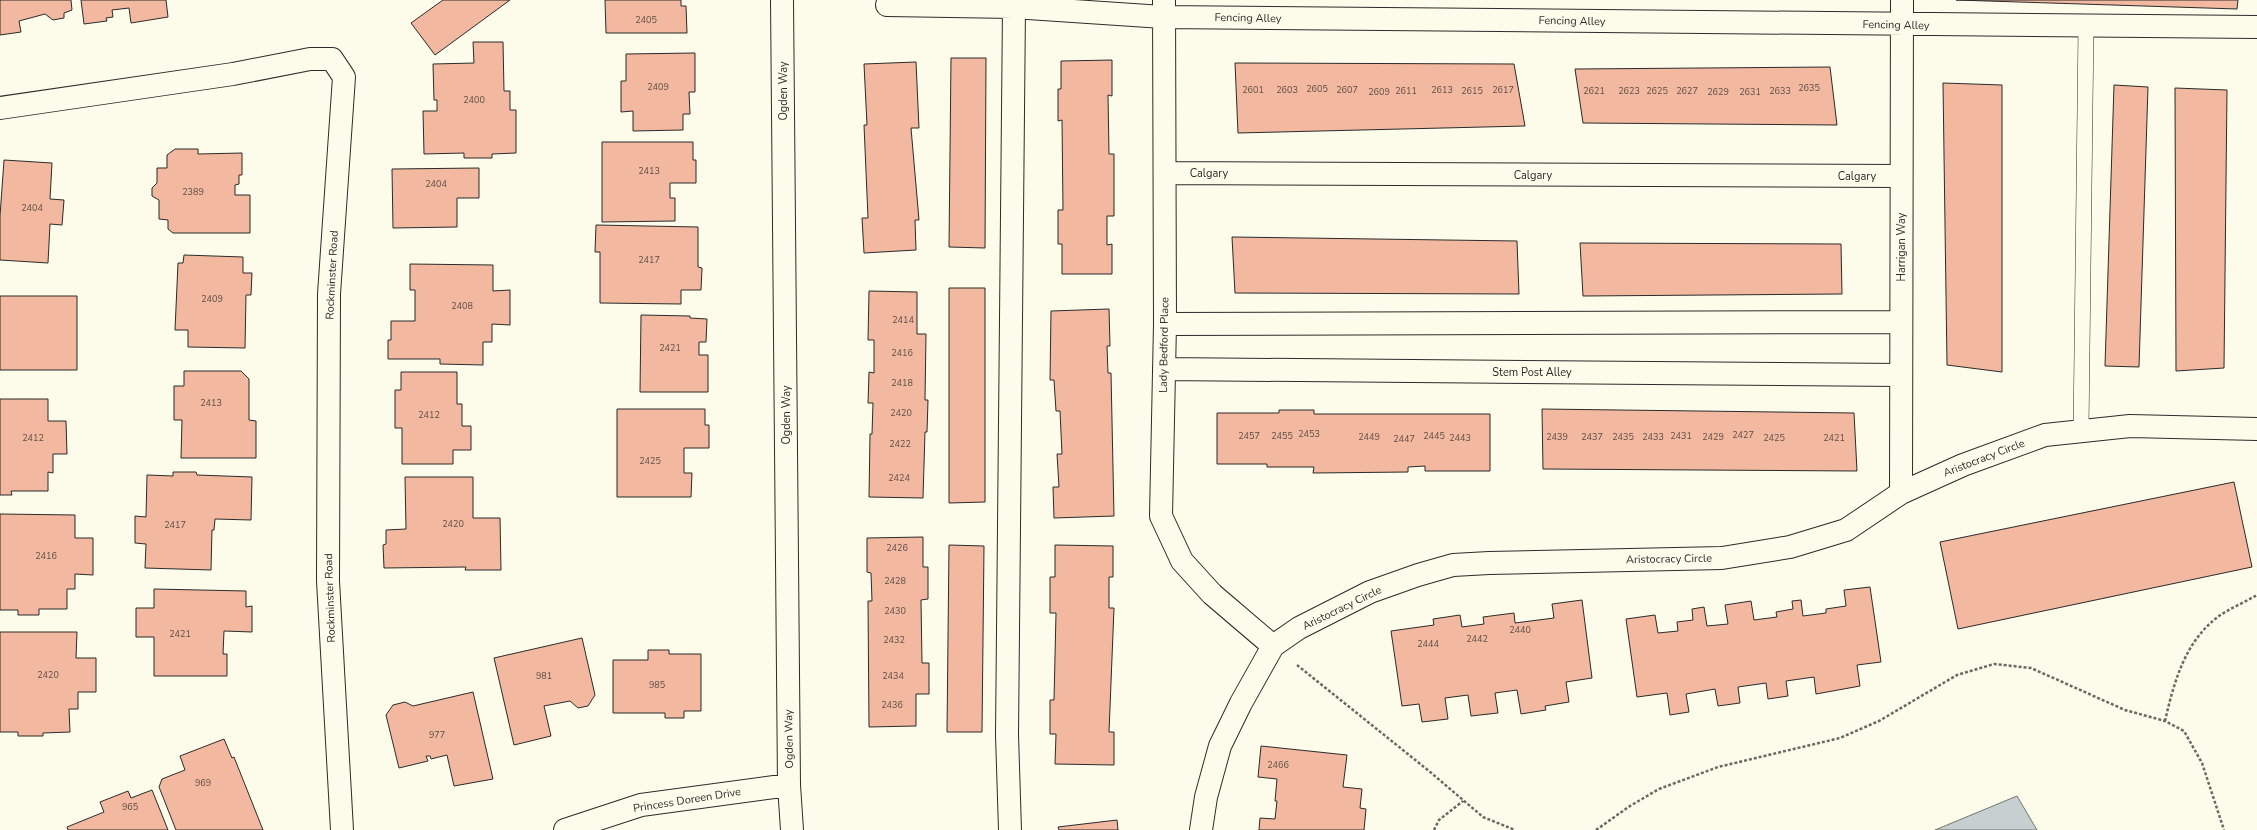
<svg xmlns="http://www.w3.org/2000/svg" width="2257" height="830" viewBox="0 0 2257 830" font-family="'Nunito Sans',sans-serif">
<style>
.water{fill:#c7d0d0;stroke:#74746e}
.building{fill:#f2b8a0;stroke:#2b2b2b}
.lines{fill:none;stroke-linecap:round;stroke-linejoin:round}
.service-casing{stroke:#2b2b2b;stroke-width:16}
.minor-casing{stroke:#2b2b2b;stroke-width:24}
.path{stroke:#6a6964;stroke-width:2.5;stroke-dasharray:3 2;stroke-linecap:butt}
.service{stroke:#fdfbea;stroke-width:15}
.minor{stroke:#fdfbea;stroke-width:22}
.labels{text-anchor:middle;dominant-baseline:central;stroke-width:3;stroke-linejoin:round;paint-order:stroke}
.number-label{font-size:9px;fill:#5d4e48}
.street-label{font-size:11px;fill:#2b2b2b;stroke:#fdfbea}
</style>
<rect width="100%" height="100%" fill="#fdfbea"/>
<path class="water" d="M2017,796L2037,830H1935Z"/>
<path class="building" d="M0,0H71L72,10L64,13V18L53,20L45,14L19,21L21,32L0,35Z
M81,0H166L168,17L131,23L129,8L112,10L113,17L106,18L107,21L84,24Z
M443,0H510L435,55L411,23Z
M605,0H681V6H686L687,33H606Z
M1956,0H2238L2237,9Z
M473,42H503L504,91H510V110H516V153L492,154V158H464V153L424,154L423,111H437V100H434L433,64L474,63Z
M695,53V92H689L690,114H683V130L633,131V111L621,112V81H626V54Z
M951,58H986L985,248L949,247Z
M1112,60V96L1108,95L1109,154H1114V216H1107V245L1112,244V274H1062V244H1058V210H1063L1062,120L1058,121V89H1061V61Z
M916,62L919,128H911L919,220H915L916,250L864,253L862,218H868L864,125H867L864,64Z
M1235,63L1514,64L1525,126L1238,133Z
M1830,67L1837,125L1583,123L1575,69Z
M1943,83L2002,85V372L1947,365Z
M2114,85L2148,87L2139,367L2105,366Z
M2175,88L2227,90L2224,368L2176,371Z
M602,142H693V160H696V183H670V198H675V221L602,222Z
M175,149H198V154L242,153V175H239V184L235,185V195H250V233H173L168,229V220L159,219V200L152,196V188L157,183V168H167V155Z
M4,160L52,163L50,199L64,200L62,225L50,224L48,263L0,260V216Z
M479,168V198H457V227L393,228L392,169Z
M596,225L698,227V267L702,268L701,290H681V304L600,303V252H595Z
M1232,237L1517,241L1519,294L1235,293Z
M1580,243L1841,244L1842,294L1583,296Z
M184,255L243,257V273H252L251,295H246L245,348L188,347V330H175L178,263H183Z
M410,264L493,265V291L510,290V325L492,324V342H483V365L440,364V359H388V340H391V321H415V290H410Z
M949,288H985V502L949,503Z
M869,291L917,292V334H926L925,400H928L927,432H925L923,498L869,497L870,434H872L873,403H868L869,372L874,373V340H868Z
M0,296H77V370H0Z
M1109,309L1110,346H1107L1108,373H1111L1114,516L1054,518L1053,487H1059L1057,454H1062L1060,411H1056L1054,380H1050L1051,311Z
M641,315L690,316V318L707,319L706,342H699V355H708V392H640Z
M184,371H241L249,379V420L256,421V458H181L182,420H174V386H184Z
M401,372H457V404H462V426H471V450H453V464H402V428H395V390H401Z
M0,399H48V421H66L67,454H53V473L48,472V491H11L12,495H0Z
M617,409H705V425H709V448H684V473H692L691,497H617Z
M1542,409L1854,413L1857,471L1543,469Z
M1279,410H1314V414H1490V471H1425V466L1408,467V472L1313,473L1314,467H1267V464H1217V413H1279Z
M173,472H196L197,475L252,477L251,520L215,519L214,530H212L211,570L145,568L146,544L135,543V516L146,517L147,475L173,476Z
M405,477H473V518H500L501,570H465L466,567L384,568L383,545L386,544V530L406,529Z
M2234,482L2252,567L1958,629L1940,542Z
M0,514L75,515V538H93V575L75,574V589H67V609H39V615H18V610H0Z
M923,537V567H928V599L921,600L922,663H929V694H916V726L869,727L868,601H872L871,573L867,572V538Z
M949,545L984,546L982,732H947Z
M1055,545L1113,546V577H1109V608H1114L1109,732H1114V765L1055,764L1056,734H1050V700H1054L1056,613H1050V577H1055Z
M1870,587L1881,662L1857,665L1860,686L1816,694L1814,677L1786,681L1788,696L1768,699L1766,683L1738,687L1740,703L1718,706L1715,689L1686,694L1689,712L1670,715L1667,693L1637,697L1626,619L1655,615L1658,633L1678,631L1677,622L1693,620L1692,609L1704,607L1707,626L1728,624L1725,605L1751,601L1754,620L1777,617L1776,612L1793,609L1792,601L1801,600L1803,616L1826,613V609L1846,606L1844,590Z
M154,589L246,591V607L252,606V632L224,631L223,654H227V676H154V637H136V608H154Z
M1582,600L1592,678L1566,682L1569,702L1545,706L1546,710L1521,714L1517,690L1495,693L1498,713L1471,716L1468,695L1445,698L1448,719L1422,722L1419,704L1402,706L1391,631L1434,625L1433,619L1460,615L1462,627L1484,624L1483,617L1514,613L1515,623L1554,618L1552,604Z
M0,632H77L76,658H96V692H78V709H69L70,732L43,733V736H18V732H0Z
M582,638L595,695L588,706L578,708L570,701L544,706L551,736L514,745L494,658Z
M648,650H669V654H701V711H684V718H665V713H613V660H648Z
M473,692L493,779L454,786L447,755L431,759L430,756H426L428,761L399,768L386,715L393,705L405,702L413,706Z
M224,739L232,758L234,757L263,830H176L159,787L162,779L185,770L180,756Z
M1261,746L1347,755L1343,787L1362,789L1360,808L1366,809L1364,830H1259L1260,818L1275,819L1277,801H1275L1277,779L1258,777Z
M152,790L168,830H68L67,827L104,812L100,802L128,791L131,798Z
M1117,820L1118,830H1059L1058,827Z"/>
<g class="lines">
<defs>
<path id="service" d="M2081,431L2086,27"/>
<path id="minor" d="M782,0L789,785L792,830
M1164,0L1165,324L1161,516L1182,561L1212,594L1273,646
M887,5L1014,7L1163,17L2257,27
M0,108L233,74L310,59H332L344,77L329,294L328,581L342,830
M1166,173L1901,176
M1165,324L1901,322
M1164,369L1901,375
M1901,493L1902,0
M565,830L641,805L789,785
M1010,830L1007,735L1014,7
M1201,830L1206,797L1220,746L1241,703L1273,646L1299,628L1370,592L1418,575L1453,565L1489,563L1722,558L1790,547L1846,530L1901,493L1963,465L2045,435L2130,426L2257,429"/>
</defs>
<use href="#service" class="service-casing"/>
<use href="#minor" class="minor-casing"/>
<path class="path" d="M1297,665L1429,771L1483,817L1515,830
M2165,721C2174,682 2185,641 2219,616C2231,608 2245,602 2257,595
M1434,830L1439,820L1463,801
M1596,830L1630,806L1659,789L1718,767L1840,738L1879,721L1957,675L1994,664L2031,668L2125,710L2165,721L2184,731L2202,763L2224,830"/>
<use href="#service" class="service"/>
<use href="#minor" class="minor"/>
</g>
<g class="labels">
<g class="number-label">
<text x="646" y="20">2405</text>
<text x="658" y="87">2409</text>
<text x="1809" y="88">2635</text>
<text x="1317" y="89">2605</text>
<text x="1253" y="90">2601</text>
<text x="1287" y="90">2603</text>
<text x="1347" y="90">2607</text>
<text x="1442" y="90">2613</text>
<text x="1503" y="90">2617</text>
<text x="1406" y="91">2611</text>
<text x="1472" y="91">2615</text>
<text x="1594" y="91">2621</text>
<text x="1629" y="91">2623</text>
<text x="1657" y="91">2625</text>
<text x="1687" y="91">2627</text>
<text x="1780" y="91">2633</text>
<text x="1379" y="92">2609</text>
<text x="1718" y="92">2629</text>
<text x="1750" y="92">2631</text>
<text x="474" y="100">2400</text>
<text x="649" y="171">2413</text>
<text x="436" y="184">2404</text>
<text x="193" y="192">2389</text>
<text x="32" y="208">2404</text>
<text x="649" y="260">2417</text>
<text x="212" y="299">2409</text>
<text x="462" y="306">2408</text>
<text x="903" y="320">2414</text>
<text x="670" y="348">2421</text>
<text x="902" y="353">2416</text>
<text x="902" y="383">2418</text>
<text x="211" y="403">2413</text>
<text x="901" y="413">2420</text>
<text x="429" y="415">2412</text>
<text x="1309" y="434">2453</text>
<text x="1743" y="435">2427</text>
<text x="1249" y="436">2457</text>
<text x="1282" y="436">2455</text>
<text x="1434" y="436">2445</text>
<text x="1681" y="436">2431</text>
<text x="1369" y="437">2449</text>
<text x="1557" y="437">2439</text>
<text x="1592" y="437">2437</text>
<text x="1623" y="437">2435</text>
<text x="1653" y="437">2433</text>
<text x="1713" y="437">2429</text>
<text x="33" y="438">2412</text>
<text x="1460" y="438">2443</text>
<text x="1774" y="438">2425</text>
<text x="1834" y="438">2421</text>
<text x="1404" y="439">2447</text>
<text x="900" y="444">2422</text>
<text x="650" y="461">2425</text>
<text x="899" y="478">2424</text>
<text x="453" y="524">2420</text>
<text x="175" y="525">2417</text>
<text x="897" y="548">2426</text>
<text x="46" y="556">2416</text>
<text x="895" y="581">2428</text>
<text x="895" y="611">2430</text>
<text x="1520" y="630">2440</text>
<text x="180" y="634">2421</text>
<text x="1477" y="639">2442</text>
<text x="894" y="640">2432</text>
<text x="1428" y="644">2444</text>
<text x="48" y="675">2420</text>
<text x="544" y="676">981</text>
<text x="893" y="676">2434</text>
<text x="657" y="685">985</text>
<text x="892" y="705">2436</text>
<text x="437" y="735">977</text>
<text x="1278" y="765">2466</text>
<text x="203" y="783">969</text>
<text x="130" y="807">965</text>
</g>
<g class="street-label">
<text transform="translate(1248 18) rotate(1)">Fencing Alley</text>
<text transform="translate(1572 21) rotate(1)">Fencing Alley</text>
<text transform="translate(1896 25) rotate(1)">Fencing Alley</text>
<text transform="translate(783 91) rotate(-90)">Ogden Way</text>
<text x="1209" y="173">Calgary</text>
<text x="1533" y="175">Calgary</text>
<text x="1857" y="176">Calgary</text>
<text transform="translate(1901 247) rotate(-90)">Harrigan Way</text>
<text transform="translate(332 275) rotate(-87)">Rockminster Road</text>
<text transform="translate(1164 345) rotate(-89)">Lady Bedford Place</text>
<text x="1532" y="372">Stem Post Alley</text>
<text transform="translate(786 415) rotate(-90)">Ogden Way</text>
<text transform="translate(1984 458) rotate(-21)">Aristocracy Circle</text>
<text transform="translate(1669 559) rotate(-1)">Aristocracy Circle</text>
<text transform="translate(330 598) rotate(-92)">Rockminster Road</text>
<text transform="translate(1342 608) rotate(-26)">Aristocracy Circle</text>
<text transform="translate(789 739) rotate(-91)">Ogden Way</text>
<text transform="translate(687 800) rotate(-9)">Princess Doreen Drive</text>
</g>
</g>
</svg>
